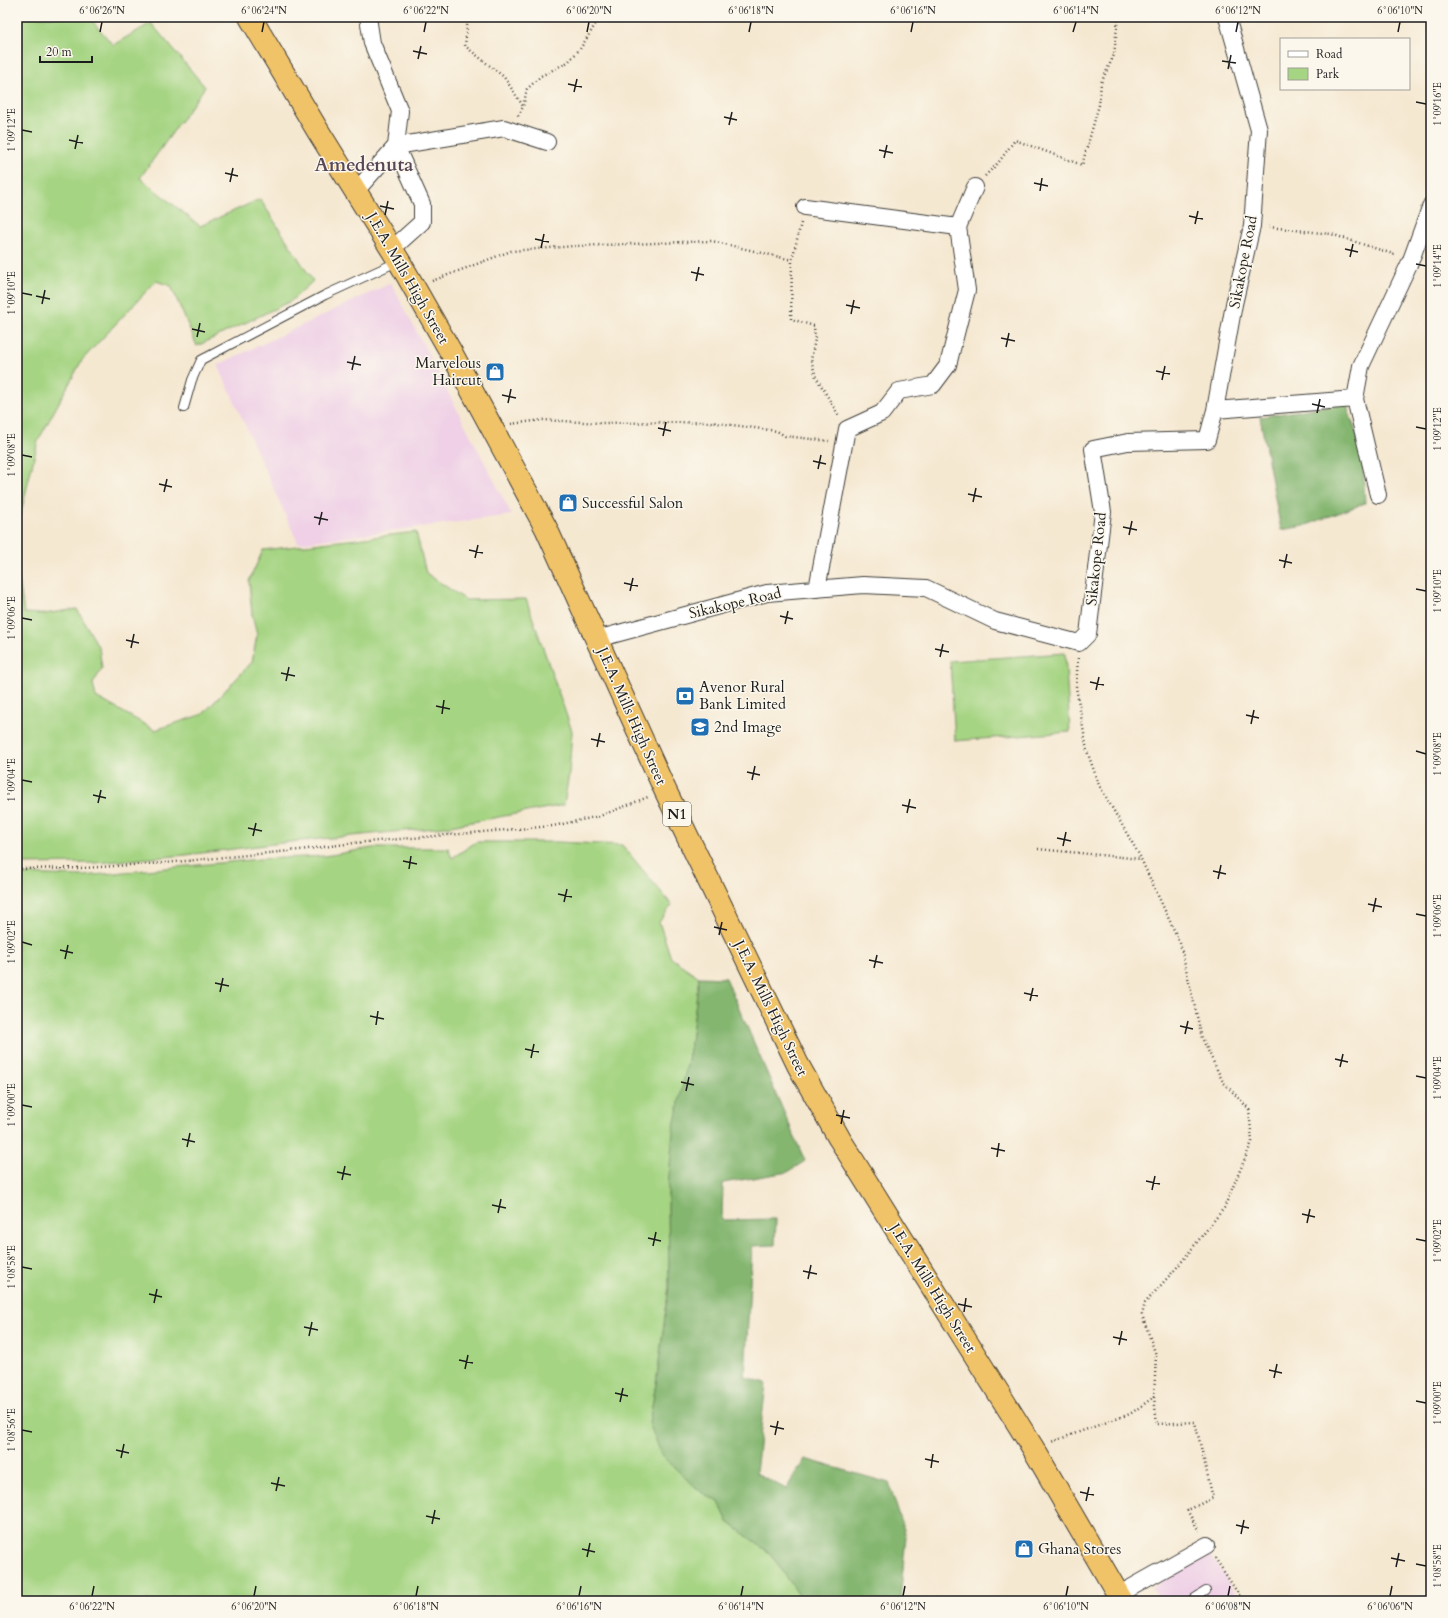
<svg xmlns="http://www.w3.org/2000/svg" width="1448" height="1618" viewBox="0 0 1448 1618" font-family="Cardo,serif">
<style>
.built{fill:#efd0e6}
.green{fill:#a5d482;stroke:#60784f}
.forest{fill:#84b670;stroke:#506946}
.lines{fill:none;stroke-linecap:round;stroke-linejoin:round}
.service-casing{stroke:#3d3b37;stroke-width:10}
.minor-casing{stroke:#3d3b37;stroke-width:18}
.trunk-casing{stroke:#3d3b37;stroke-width:24}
.path{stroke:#3d3b37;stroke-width:2.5;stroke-dasharray:1 3;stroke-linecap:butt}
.service{stroke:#fff;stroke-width:8}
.minor{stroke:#fff;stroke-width:16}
.trunk{stroke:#f1c369;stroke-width:22}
.ticks{fill:none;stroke:#1c1c1c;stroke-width:1.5}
.labels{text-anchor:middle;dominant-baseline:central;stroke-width:3;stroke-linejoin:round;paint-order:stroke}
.shield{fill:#fbf7ec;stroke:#5f5e5a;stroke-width:1}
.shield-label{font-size:14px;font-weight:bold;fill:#1c1c1c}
.street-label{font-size:15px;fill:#1c1c1c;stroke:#fbf7ec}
.poi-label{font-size:15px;fill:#1c1c1c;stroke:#fbf7ec;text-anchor:start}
.district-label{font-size:19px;font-weight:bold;fill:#584757;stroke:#fbf7ec}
.neatline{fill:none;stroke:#1c1c1c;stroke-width:1.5}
.ticks-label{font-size:10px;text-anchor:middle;fill:#1c1c1c}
</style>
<rect width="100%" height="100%" fill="#fbf7ec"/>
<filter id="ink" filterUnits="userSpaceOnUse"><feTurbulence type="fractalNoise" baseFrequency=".025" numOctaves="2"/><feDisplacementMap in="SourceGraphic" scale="8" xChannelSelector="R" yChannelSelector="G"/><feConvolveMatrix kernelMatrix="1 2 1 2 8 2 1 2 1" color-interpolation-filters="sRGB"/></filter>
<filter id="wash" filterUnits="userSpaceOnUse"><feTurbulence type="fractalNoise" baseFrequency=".012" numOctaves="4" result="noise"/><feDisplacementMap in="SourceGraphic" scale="16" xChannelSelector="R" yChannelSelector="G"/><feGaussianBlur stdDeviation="0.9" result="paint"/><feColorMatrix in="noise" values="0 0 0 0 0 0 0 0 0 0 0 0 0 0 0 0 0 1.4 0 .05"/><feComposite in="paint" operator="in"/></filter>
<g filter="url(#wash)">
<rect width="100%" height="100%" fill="#f5e8d1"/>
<path class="built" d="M391,283L512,515L298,543L218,365Z
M1210,1554L1241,1601H1161L1152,1587Z"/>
<path class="green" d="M17,17H89L113,45L151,23L205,87L140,178L200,226L260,199L313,281L291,301L197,346L171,286L156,281L82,360L38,441L18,525L17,538Z
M416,532L426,573L466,600L526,599L572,731L569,773L564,805L445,827L289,842L186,855L96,863L17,864V566L24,613L44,614L77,609L99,648L102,668L93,684L96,697L155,730L203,714L252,662L257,635L252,615L249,581L263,550Z
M1065,653L1070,732L955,741L950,661Z
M476,842H558L622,845L672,905L659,922L671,958L699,977L690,1050L668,1187L669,1287L656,1384L649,1423L701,1492L719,1502L728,1522L771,1554L803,1601H17V874L84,876L260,859L325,856L372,848H448L452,858Z"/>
<path class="forest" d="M1346,403L1362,450L1365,503L1304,526L1281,530L1260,417Z
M699,977L726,978L805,1161L788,1172L723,1183L722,1220L776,1219L775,1245L752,1246L745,1377L766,1383L756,1473L786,1489L805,1459L889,1483L906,1536L900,1601H803L771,1554L728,1522L719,1502L701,1492L662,1456L649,1423L656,1384L669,1287L668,1187L673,1131L690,1050Z"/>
</g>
<g filter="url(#ink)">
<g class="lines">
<defs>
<path id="service" d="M184,408L192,380L201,360L325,295L399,261
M1190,1601L1206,1591"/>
<path id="minor" d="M356,191L396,146L400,111L372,43L368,17
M805,207L958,227
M392,249L422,222V204L396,146L504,128L547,142
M1355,399L1378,495
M1215,410L1355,399L1361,366L1411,260L1431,205
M817,589L847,429L882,413L899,391L933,385L948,365L967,290L958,227L975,187
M597,639L767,593L863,585L926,588L995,621L1079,643L1088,634L1103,512L1093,449L1128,442L1207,440L1215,410L1234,304L1252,226L1259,130L1227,17
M1118,1595L1207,1545"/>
<path id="trunk" d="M250,17L318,131L399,261L452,354L546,528L665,790L798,1065L839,1138L1033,1448L1122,1601"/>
</defs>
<use href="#service" class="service-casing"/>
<use href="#minor" class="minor-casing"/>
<use href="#trunk" class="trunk-casing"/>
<path class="path" d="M468,17L465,46L504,77L523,106
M518,116L523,107L527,89L541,76L568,62L580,49L600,17
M985,176L998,163L1015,140L1082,165L1099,105L1101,83L1114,55L1118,17
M801,223L792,260L791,319L814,326L815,339L811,360L816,377L839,416
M1269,227L1331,234L1396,255
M432,281L511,251L575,246L712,241L792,260
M511,424L542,420L601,423L710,422L777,431L785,436L829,441
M1078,658L1076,687L1087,751L1099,785L1141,858
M1038,849L1141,859L1180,943L1202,1038L1223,1082L1249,1109L1252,1142L1224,1208L1179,1265L1145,1303L1142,1315L1156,1355L1154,1397L1130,1414L1051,1442
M17,869L83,868L164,863L300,850L354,843L553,826L600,816L648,797
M1154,1397L1157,1424L1195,1422L1213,1498C1203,1502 1196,1507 1187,1510L1199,1531
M1215,1558L1243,1601"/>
<use href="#service" class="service"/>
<use href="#minor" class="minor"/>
<use href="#trunk" class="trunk"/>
</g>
</g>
<path class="ticks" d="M100,32L102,22M262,32L264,22M424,32L426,22M587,32L589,22M749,32L751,22M911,32L913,22M1073,32L1076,22M1236,32L1238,22M1398,32L1400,22M413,51L427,54M418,59L421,46M1222,61L1236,63M1228,69L1231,55M568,84L582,87M574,92L577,79M1416,102L1426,104M724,117L737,120M729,125L732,112M22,130L32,132M69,140L83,143M75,149L78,135M879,150L893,153M884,158L887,145M225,173L238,176M230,182L233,168M1034,183L1048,186M1040,191L1042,178M380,206L394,209M385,215L388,201M1189,216L1203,219M1195,224L1198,211M535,239L549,242M541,248L544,234M1345,249L1358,252M1350,257L1353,244M1416,264L1426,266M691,272L704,275M696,281L699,267M22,293L32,295M36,296L50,299M42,304L45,290M846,305L860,308M851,314L854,300M192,329L205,332M197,337L200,323M1001,338L1015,341M1006,347L1009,333M347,362L361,365M352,370L355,356M1156,371L1170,374M1162,380L1165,366M502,395L516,398M508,403L511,389M1312,404L1325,407M1317,413L1320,399M1416,427L1426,429M658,428L671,431M663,436L666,422M22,455L32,457M813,461L826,464M818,469L821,455M159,484L172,487M164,492L167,479M968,494L982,497M973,502L976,488M314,517L328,520M319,525L322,512M1123,527L1137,530M1129,535L1132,521M469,550L483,553M475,558L478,545M1279,560L1292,563M1284,568L1287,554M624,583L638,586M1416,589L1426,591M630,591L633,578M780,616L793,619M22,618L32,620M785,624L788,611M126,640L139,643M131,648L134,634M935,649L949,652M940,657L943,644M281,673L295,676M286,681L289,667M1090,682L1104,685M1096,690L1099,677M436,706L450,709M442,714L444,700M1246,715L1259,718M1251,724L1254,710M591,739L605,742M597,747L600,733M1416,751L1426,754M747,772L760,775M22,780L32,782M752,780L755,766M93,795L106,798M98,803L101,790M902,805L916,808M907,813L910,799M248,828L262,831M253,836L256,823M1057,838L1071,841M1063,846L1066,832M403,861L417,864M409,869L411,856M1213,871L1226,874M1218,879L1221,865M558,894L572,897M564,902L567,889M1368,904L1382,907M1373,912L1376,898M1416,914L1426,916M714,927L727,930M719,935L722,922M22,942L32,945M60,950L73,953M65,959L68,945M869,960L883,963M874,968L877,955M215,983L229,986M220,992L223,978M1024,993L1038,996M1030,1001L1033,988M370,1016L384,1019M376,1025L378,1011M1180,1026L1193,1029M1185,1034L1188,1021M525,1049L539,1052M531,1058L534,1044M1335,1059L1348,1062M1340,1067L1343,1054M1416,1076L1426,1078M681,1082L694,1085M686,1091L689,1077M22,1105L32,1107M836,1115L850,1118M841,1124L844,1110M182,1139L195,1142M187,1147L190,1133M991,1148L1005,1151M997,1157L999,1143M337,1172L351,1175M342,1180L345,1166M1146,1181L1160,1184M1152,1190L1155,1176M492,1205L506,1208M498,1213L501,1199M1302,1214L1315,1217M1307,1223L1310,1209M648,1238L661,1241M1416,1239L1426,1241M653,1246L656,1232M22,1267L32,1269M803,1271L817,1274M808,1279L811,1265M149,1294L162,1297M154,1303L157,1289M958,1304L972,1307M964,1312L966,1298M304,1327L318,1330M309,1336L312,1322M1113,1337L1127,1340M1119,1345L1122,1331M459,1360L473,1363M465,1369L468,1355M1269,1370L1282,1373M1274,1378L1277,1364M615,1393L628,1396M1416,1401L1426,1403M620,1402L623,1388M770,1426L784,1429M22,1430L32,1432M775,1435L778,1421M116,1450L129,1453M121,1458L124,1444M925,1459L939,1462M931,1468L933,1454M271,1483L285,1486M276,1491L279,1477M1080,1492L1094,1495M1086,1501L1089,1487M426,1516L440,1519M432,1524L435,1510M1236,1525L1249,1528M1241,1534L1244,1520M582,1549L595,1552M587,1557L590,1543M1391,1558L1405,1561M1416,1564L1426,1566M1396,1567L1399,1553M92,1596L94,1586M254,1596L256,1586M416,1596L418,1586M579,1596L581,1586M741,1596L743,1586M903,1596L905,1586M1066,1596L1068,1586M1228,1596L1230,1586M1390,1596L1392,1586"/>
<defs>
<symbol id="shop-square" viewBox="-11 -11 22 22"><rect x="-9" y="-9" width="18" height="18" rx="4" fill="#1f6fb2" stroke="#fbf7ec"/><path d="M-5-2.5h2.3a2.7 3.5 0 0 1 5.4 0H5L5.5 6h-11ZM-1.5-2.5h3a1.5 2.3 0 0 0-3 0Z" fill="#fff"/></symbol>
<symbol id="bank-square" viewBox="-11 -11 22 22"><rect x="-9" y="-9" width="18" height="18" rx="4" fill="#1f6fb2" stroke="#fbf7ec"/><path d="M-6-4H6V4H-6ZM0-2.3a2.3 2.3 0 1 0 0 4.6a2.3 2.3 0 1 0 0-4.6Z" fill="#fff"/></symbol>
<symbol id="school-square" viewBox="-11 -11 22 22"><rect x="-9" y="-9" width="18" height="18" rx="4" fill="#1f6fb2" stroke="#fbf7ec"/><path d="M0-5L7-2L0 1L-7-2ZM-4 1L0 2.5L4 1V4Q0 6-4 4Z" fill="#fff"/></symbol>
</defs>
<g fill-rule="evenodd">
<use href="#shop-square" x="484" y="361" width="22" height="22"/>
<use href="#shop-square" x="557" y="492" width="22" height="22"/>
<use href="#bank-square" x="674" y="685" width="22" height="22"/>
<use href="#school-square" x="689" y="716" width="22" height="22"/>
<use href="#shop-square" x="1013" y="1538" width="22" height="22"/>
</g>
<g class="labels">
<rect class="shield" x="663" y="802" width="28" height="24" rx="3"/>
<g class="shield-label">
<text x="677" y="814">N1</text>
</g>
<g class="street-label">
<text transform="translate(1243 262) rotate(-79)">Sikakope Road</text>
<text transform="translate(408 278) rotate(60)">J.E.A. Mills High Street</text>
<text transform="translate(1096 559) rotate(-84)">Sikakope Road</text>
<text transform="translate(735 603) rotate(-13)">Sikakope Road</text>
<text transform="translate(632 716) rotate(66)">J.E.A. Mills High Street</text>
<text transform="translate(771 1008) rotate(64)">J.E.A. Mills High Street</text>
<text transform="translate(933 1288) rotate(58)">J.E.A. Mills High Street</text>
</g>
<g class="poi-label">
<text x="481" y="363" text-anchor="end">Marvelous<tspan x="481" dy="17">Haircut</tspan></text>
<text x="582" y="503">Successful Salon</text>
<text x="699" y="687">Avenor Rural<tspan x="699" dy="17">Bank Limited</tspan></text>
<text x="714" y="727">2nd Image</text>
<text x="1038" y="1549">Ghana Stores</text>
</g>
<g class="district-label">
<text x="364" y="165">Amedenuta</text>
</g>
</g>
<rect width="1448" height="1618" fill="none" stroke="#fbf7ec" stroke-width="44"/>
<rect x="1280" y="38" width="130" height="52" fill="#fbf7ec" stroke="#a29f99"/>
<rect x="1288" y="51" width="20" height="6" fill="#ffffff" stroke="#a29f99"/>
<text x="1316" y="58" font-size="12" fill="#1c1c1c">Road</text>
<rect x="1288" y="68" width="20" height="12" fill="#a5d482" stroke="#a29f99"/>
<text x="1316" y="78" font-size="12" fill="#1c1c1c">Park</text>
<path d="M40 56v6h52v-6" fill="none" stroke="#1c1c1c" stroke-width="2"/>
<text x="46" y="56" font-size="12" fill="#1c1c1c" stroke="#fbf7ec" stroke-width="3" paint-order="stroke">20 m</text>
<rect x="22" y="22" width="1404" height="1574" class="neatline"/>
<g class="ticks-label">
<text x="102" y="14">6°06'26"N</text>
<text x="264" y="14">6°06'24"N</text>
<text x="426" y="14">6°06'22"N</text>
<text x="589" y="14">6°06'20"N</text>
<text x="751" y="14">6°06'18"N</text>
<text x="913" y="14">6°06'16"N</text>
<text x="1076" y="14">6°06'14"N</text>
<text x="1238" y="14">6°06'12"N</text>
<text x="1400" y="14">6°06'10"N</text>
<text transform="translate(1437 104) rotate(-90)" y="4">1°09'16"E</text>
<text transform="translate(11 130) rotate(-90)" y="4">1°09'12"E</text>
<text transform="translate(1437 266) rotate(-90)" y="4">1°09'14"E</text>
<text transform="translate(11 293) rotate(-90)" y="4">1°09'10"E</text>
<text transform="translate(1437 429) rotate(-90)" y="4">1°09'12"E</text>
<text transform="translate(11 455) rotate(-90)" y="4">1°09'08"E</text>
<text transform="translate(1437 591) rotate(-90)" y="4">1°09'10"E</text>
<text transform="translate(11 618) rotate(-90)" y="4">1°09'06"E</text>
<text transform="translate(1437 754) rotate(-90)" y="4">1°09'08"E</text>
<text transform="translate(11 780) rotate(-90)" y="4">1°09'04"E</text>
<text transform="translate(1437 916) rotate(-90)" y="4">1°09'06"E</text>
<text transform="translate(11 942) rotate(-90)" y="4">1°09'02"E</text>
<text transform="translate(1437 1078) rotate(-90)" y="4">1°09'04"E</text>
<text transform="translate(11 1105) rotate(-90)" y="4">1°09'00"E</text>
<text transform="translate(1437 1241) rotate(-90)" y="4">1°09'02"E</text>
<text transform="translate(11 1267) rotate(-90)" y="4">1°08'58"E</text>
<text transform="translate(1437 1403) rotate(-90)" y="4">1°09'00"E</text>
<text transform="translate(11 1430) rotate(-90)" y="4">1°08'56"E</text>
<text transform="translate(1437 1566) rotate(-90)" y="4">1°08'58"E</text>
<text x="92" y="1610">6°06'22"N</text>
<text x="254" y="1610">6°06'20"N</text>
<text x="416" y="1610">6°06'18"N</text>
<text x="579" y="1610">6°06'16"N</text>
<text x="741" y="1610">6°06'14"N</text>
<text x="903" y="1610">6°06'12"N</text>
<text x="1066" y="1610">6°06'10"N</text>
<text x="1228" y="1610">6°06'08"N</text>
<text x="1390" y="1610">6°06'06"N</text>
</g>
</svg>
